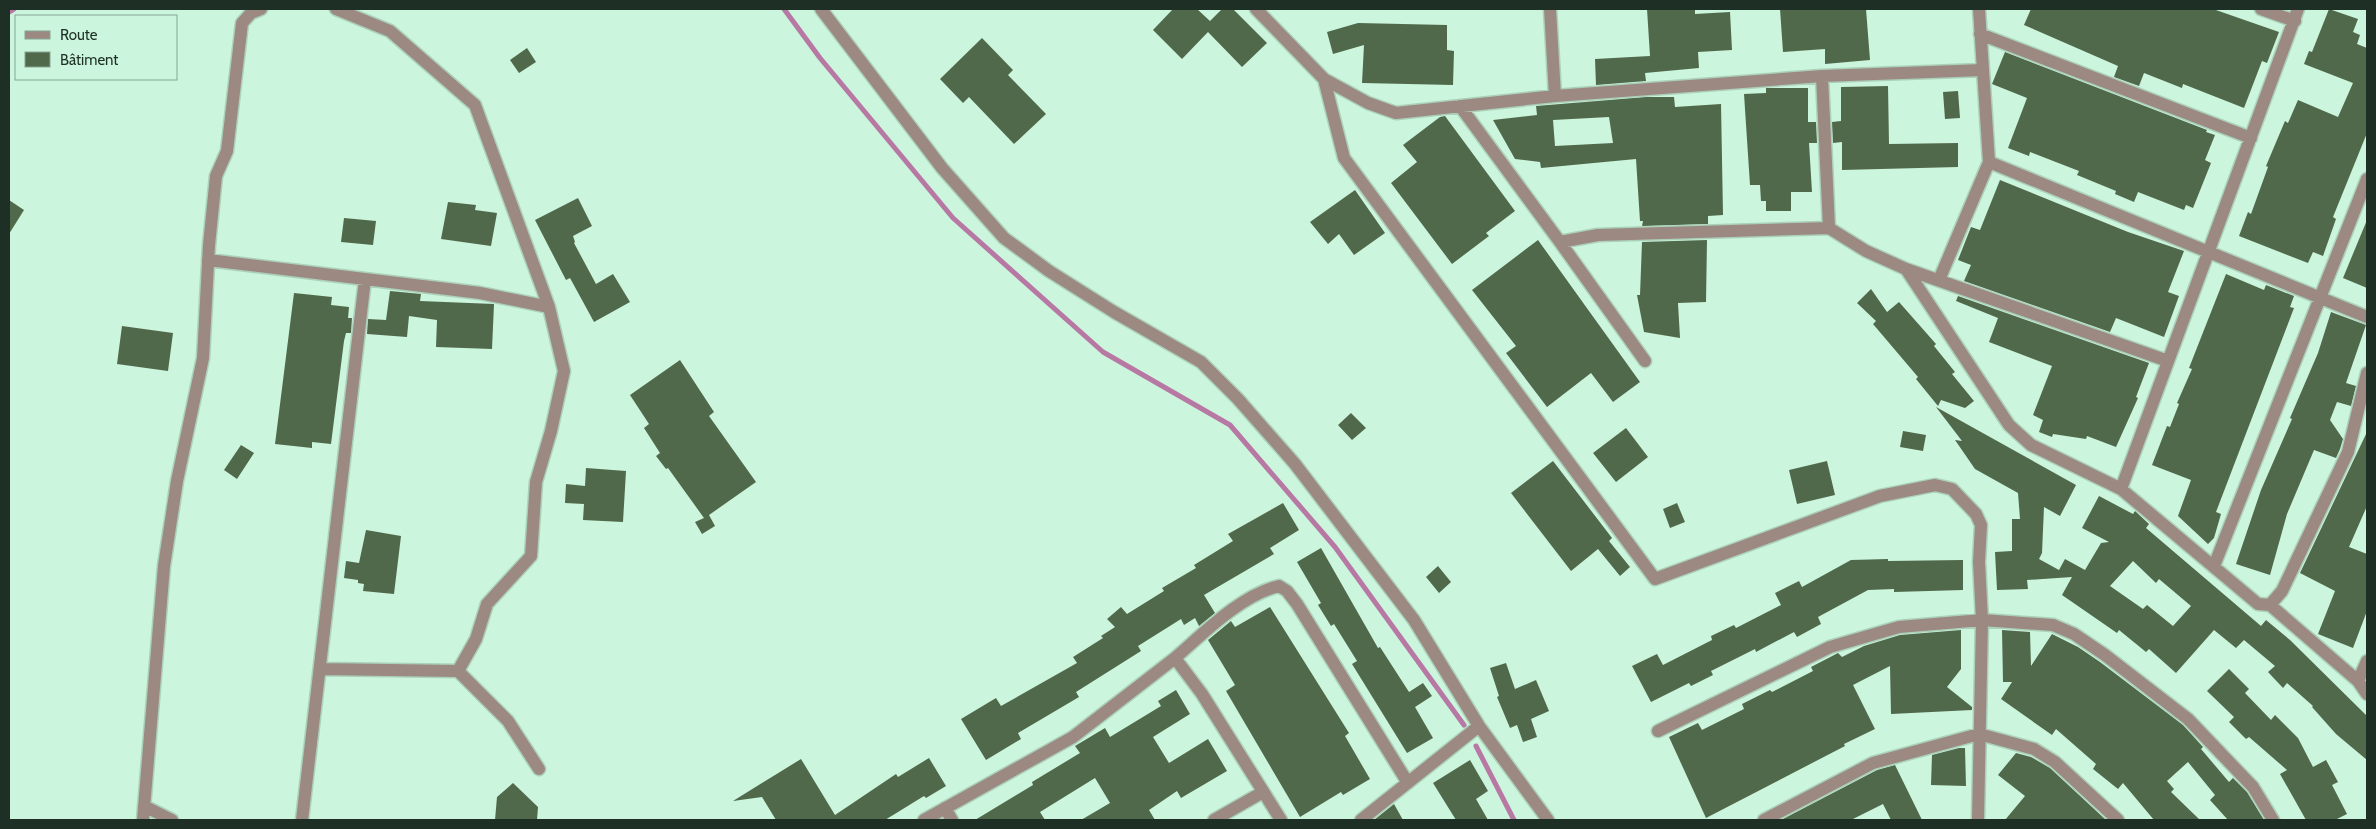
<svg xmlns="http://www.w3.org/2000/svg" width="2376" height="829" viewBox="0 0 2376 829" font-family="Cabin,sans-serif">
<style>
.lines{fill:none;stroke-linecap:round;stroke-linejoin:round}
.stream{stroke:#b778a4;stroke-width:5}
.building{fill:#51694b;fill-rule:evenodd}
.minor-casing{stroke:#acd1bb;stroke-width:15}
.minor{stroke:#9b8982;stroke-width:12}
</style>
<rect width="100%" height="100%" fill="#cbf5dc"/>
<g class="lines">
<path class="stream" d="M784,9L820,58L953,218L1103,352L1230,425L1335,547L1464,725
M9,12L14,9
M1476,746L1514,820"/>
</g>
<path class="building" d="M1173,9H1197L1210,21L1222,9H1233L1267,43L1242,67L1208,32L1182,59L1153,30Z
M1647,9H1695V14L1730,12L1732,50L1698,52L1699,68L1645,73L1646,81L1596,85L1595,59L1650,56Z
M1780,9H1866L1870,60L1825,64V49L1783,52Z
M2031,9H2213L2279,32L2267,63L2262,61L2244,108L2183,84L2182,88L2144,73L2139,86L2114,77L2118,66L2024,25Z
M2329,9L2358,19L2353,32L2360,35L2357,44L2367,48V133L2333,217L2336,219L2323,256L2313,252L2308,263L2239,236L2248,212L2251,214L2268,167L2266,166L2285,121L2288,123L2298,100L2338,117L2353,83L2304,64L2309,51L2312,52Z
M1358,23L1447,25V50L1454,51L1453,85L1362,83L1364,45L1333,54L1327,32Z
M982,38L1013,70L1008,75L1046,114L1014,144L969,97L963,103L940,79Z
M527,48L536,62L519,73L510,60Z
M2005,52L2207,130L2206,132L2215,135L2205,160L2211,163L2193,208L2186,205L2184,210L2138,192L2134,202L2115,194L2116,191L2077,175L2079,171L2030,152L2029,156L2008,148L2027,98L1992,84Z
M1888,86L1889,144L1958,143V167L1842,170V142L1833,143L1832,122L1841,121V87Z
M1766,88H1808V122H1816L1817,143H1809L1812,192H1791V211H1766V201H1761L1760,185H1750L1744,94L1766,93Z
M1958,91L1960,118L1945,119L1943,92Z
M1646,97H1674L1675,107L1721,104L1723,215L1708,216V224L1642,226L1643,221H1640L1636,159L1541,168L1540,162L1515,159L1493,120L1537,115L1536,106ZM1609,117L1613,143L1555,146L1553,120Z
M1445,116L1515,211L1486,233L1489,236L1452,264L1391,183L1417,162L1403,145L1440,117Z
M2000,180L2128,232L2184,251L2168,292L2179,296L2164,337L2116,318L2110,332L1964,281L1971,265L1958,260L1971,227L1980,230Z
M1355,190L1385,233L1354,255L1339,234L1328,244L1310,222Z
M578,198L592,226L573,236L575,242L574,243L596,284L613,274L630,302L594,322L570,278L566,280L535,220Z
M9,200L24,210L9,234Z
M448,202L476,205L475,210L497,213L491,246L441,239Z
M344,218L376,221L373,245L341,242Z
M2367,220V288L2343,278Z
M1538,240L1640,382L1613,402L1591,373L1547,407L1506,353L1516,346L1472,290Z
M1707,240L1706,302L1678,303L1680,338L1644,332L1637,295H1640L1642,242Z
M2226,274L2264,290L2266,285L2294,296L2290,307L2294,308L2216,512L2221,514L2214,538L2208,544L2178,516L2191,480L2152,465L2167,426L2170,427L2179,404L2177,403L2192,369L2189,368Z
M1871,289L1887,312L1899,302L1936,344L1934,346L1955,372L1952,374L1974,401L1965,408L1941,400L1938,406L1916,379L1918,377L1873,324L1876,321L1857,303Z
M390,291L421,294L420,301L494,304L492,349L436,347L437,320L409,316L407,337L367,334L368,319L386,320Z
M294,293L332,297L331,305L349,307L348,318H352L351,333H346L344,341L331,444L312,442V448L275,444Z
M1958,296L2149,363L2136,397L2138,398L2116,447L2087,436L2086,439L2053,434L2052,437L2039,432L2043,420L2033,415L2052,366L1989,342L1998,318L1956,301Z
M2331,312L2366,325L2346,383L2356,386L2351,406L2337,402L2330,420L2343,439L2340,449L2336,458L2314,450L2287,514L2270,575L2236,564L2261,490L2292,419L2290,418L2318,353Z
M122,326L173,333L168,371L117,364Z
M680,360L714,412L709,416L756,482L709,515L715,526L702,534L695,522L704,518L668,468L666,469L656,456L660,453L644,428L649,424L630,395Z
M1936,407L2076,485L2060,516L2044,507L2042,553L2039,559L2059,570L2065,559L2085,570L2101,543L2109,542L2082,528L2099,496L2133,514L2135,511L2149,524L2146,528L2261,626L2266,620L2290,640L2367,716V760L2336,734L2312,707L2313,706L2287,683L2283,688L2268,672L2275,666L2244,640L2236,648L2214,630L2176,673L2149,649L2146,652L2119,630L2117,633L2062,595L2072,577L2027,580L2028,589L1997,590L1995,552L2012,551V519H2020L2018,493L1975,469L1955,440L1962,441ZM2133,561L2156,583L2159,579L2191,606L2173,626L2147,605L2143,609L2110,586Z
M1351,413L1366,428L1352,440L1338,425Z
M1626,428L1648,457L1616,482L1593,453Z
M1903,431L1926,435L1923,451L1900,447Z
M2367,432V506L2349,547L2367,554V611L2353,648L2318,634L2335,591L2300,573Z
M241,445L254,453L237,479L224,470Z
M1553,461L1612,538L1609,541L1630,567L1620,576L1598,549L1571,571L1511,493Z
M1827,461L1835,495L1797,504L1789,470Z
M586,468L626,471L623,522L583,520L584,504L565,503L566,484L585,486Z
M1283,503L1299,530L1270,548L1274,554L1204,595L1215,613L1199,626L1195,618L1184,625L1181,619L1138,646L1141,651L1076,692L1079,697L1018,733L1021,739L986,760L961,719L996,698L1001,706L1077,663L1073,657L1103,638L1101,636L1115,627L1107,619L1121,607L1127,614L1164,591L1162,588L1196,568L1194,565L1233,541L1228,534Z
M1677,503L1685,522L1670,528L1663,509Z
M366,530L401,536L394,594L363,591L364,584L358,583V580L344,578L346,561L359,563Z
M1321,548L1378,648L1380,647L1409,692L1423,683L1432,696L1415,707L1433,738L1407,753L1352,664L1357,661L1334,624L1331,626L1318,605L1321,603L1297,562Z
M1888,559V561L1963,560V590L1894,592V589L1868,590L1818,617L1821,624L1797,637L1794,632L1756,652L1755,649L1711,671L1713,675L1691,686L1689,683L1651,702L1632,666L1657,654L1663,665L1712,640L1711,636L1734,625L1736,628L1781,605L1775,593L1799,581L1802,587L1851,560Z
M1438,566L1451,582L1439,593L1426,577Z
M1270,607L1349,733L1345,736L1370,779L1343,795L1341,792L1300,817L1226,691L1235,685L1208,640L1231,621L1235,627Z
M1961,630V669L1947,687L1972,707V710L1891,714L1890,666L1853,685L1875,729L1844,744L1845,746L1706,818L1669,737L1698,723L1702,730L1744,709L1742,704L1770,690L1772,692L1813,671L1811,667L1838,653L1842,657L1864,646L1900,635Z
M2002,630L2030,632L2031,666L2052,634L2078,647L2100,662L2183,725L2203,747L2201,749L2229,782L2233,778L2247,792L2264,820H2228L2210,800L2215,795L2188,762L2167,781L2174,789L2171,792L2200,820H2154L2123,783L2118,789L2093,769L2096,764L2056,729L2052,735L2001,699L2012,682H2003Z
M1506,663L1515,689L1536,680L1549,711L1531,719L1537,737L1523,742L1517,725L1510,728L1497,697L1499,696L1490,668Z
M2229,669L2249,689L2245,693L2271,720L2275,715L2298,738L2313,767L2326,760L2338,782L2332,785L2347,814L2335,820H2306L2280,774L2287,770L2249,737L2246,739L2229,722L2234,717L2207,691Z
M1176,690L1190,714L1153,737L1169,763L1208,739L1227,771L1181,798L1177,791L1149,810L1155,820H1081L1110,803L1095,778L1040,812L1045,820H975L1033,785L1032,782L1080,753L1075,746L1105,728L1110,737L1161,706L1158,701Z
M1959,748H1965L1966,786L1931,785L1932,755Z
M2016,753L2031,757L2050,768L2106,820H2005L2025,796L1998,775Z
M929,758L946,786L926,798L924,796L885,820H776L762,797L733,801L801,759L835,815L896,774L898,777Z
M1470,760L1488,791L1476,799L1488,820H1456L1433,783Z
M1895,765L1922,820H1891L1883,804L1851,820H1781L1877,770Z
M513,783L538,807L537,820H495L497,797Z
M1394,804L1403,820H1374Z"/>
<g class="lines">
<defs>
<path id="minor" d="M336,9L390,31L475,105L549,307L564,371L551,431L536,482L531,556L487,604L476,639L458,671
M821,9L942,168L1004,238L1049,271L1114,312L1201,362L1238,399L1295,464L1414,620L1479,726L1548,820
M1256,9L1324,79L1368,103L1396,113L1555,96L1822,76L1983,70
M1550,9L1555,96
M2261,9L2295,21
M1980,34L2251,138
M1822,76L1829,228
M1324,79L1344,158L1655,579L1880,496L1935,485L1952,489L1976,514L1981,525L1979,562L1982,620L1978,820
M1460,106L1560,242L1598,235L1829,228L1866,251L1906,269L2168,361
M1989,162L2367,317
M1560,242L1645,361
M208,260L480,293L549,307
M1906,269L2009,425L2031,445L2121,489L2258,604L2270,605L2358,681L2367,694
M1939,280L1989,162L1979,9
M2121,489L2298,9
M2214,566L2367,179
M2270,605L2282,591L2348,452L2367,373
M1175,658C1204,633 1241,595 1279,586L1287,591L1297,604L1408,783
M320,669L458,671L508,721L539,769
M2358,681L2367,661
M1658,731L1830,647L1899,627L1982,620L2053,625L2074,634L2105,655L2188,719L2253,787L2273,820
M144,806L172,820
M945,808L952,820
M143,820L164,566L177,481L203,358L209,245L216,176L227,151L242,23L251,13L261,9
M302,820L365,279
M924,820L1073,737L1175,658L1202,694L1281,820
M1214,820L1263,792
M1361,820L1479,726
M1764,820L1873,763L1979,734L2034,749L2055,762L2118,820"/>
</defs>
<use href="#minor" class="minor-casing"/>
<use href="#minor" class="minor"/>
</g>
<rect width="2376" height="829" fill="none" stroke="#1e2f26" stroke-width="20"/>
<rect x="15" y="15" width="162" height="65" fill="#cbf5dc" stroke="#86a693"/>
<rect x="25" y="31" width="25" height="8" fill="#9b8982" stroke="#86a693"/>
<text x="60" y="40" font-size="15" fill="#1e2f26">Route</text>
<rect x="25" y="52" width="25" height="15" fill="#51694b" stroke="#86a693"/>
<text x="60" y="65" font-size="15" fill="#1e2f26">Bâtiment</text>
</svg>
